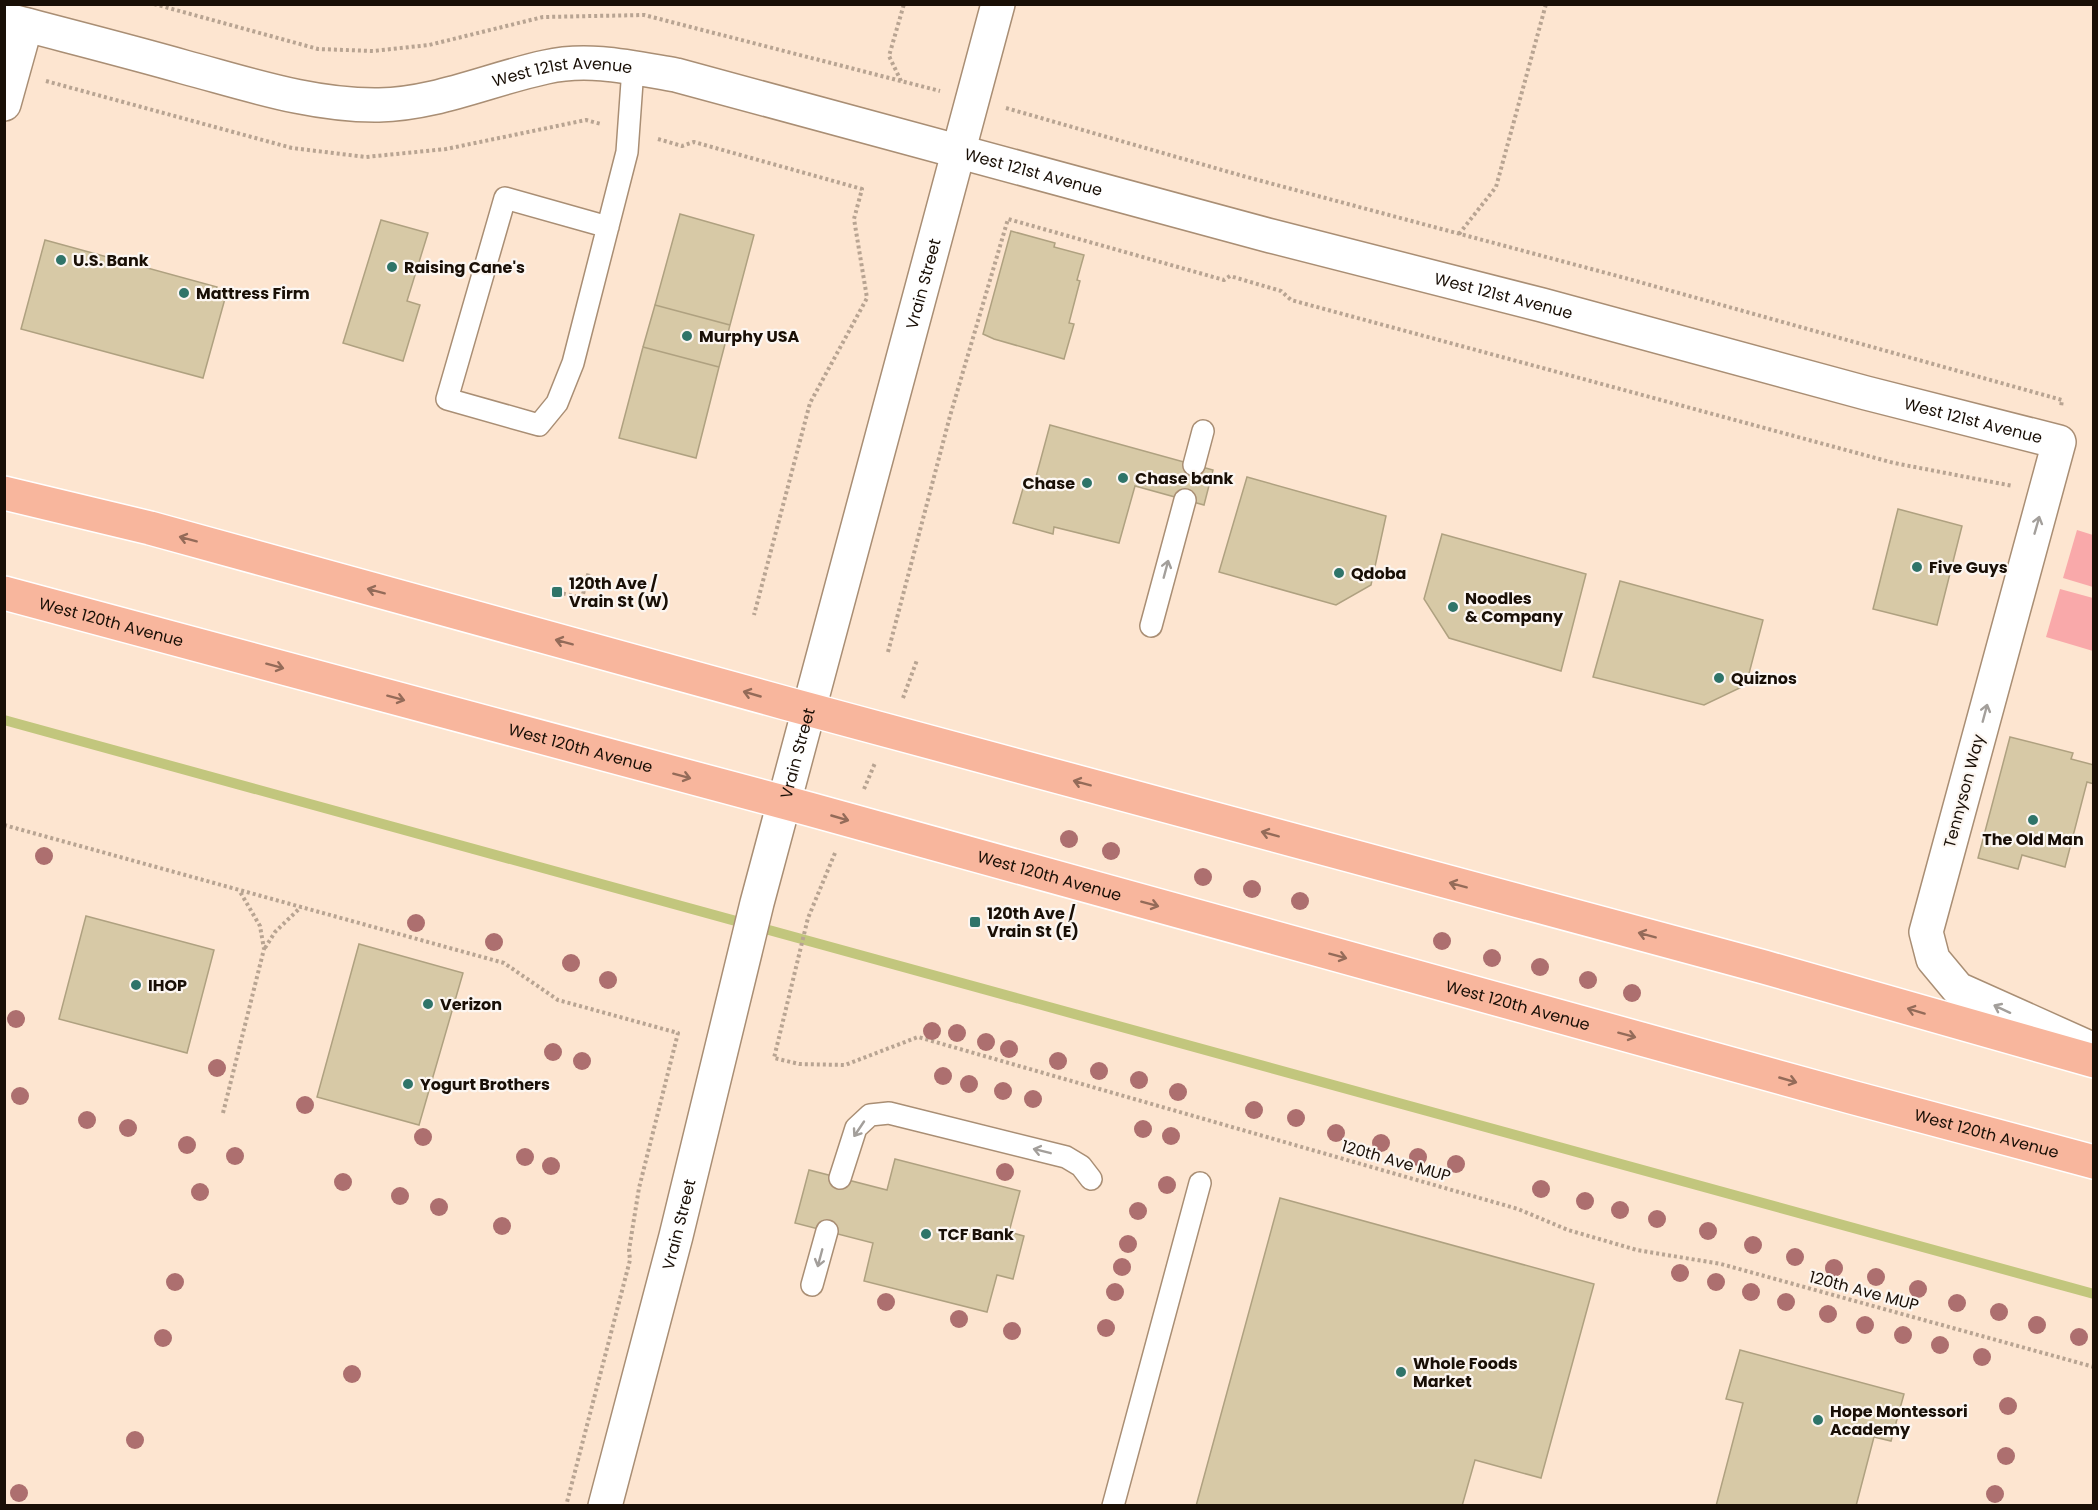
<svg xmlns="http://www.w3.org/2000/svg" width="2098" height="1510" viewBox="0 0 2098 1510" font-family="Poppins,sans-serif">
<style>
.green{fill:#f9a9aa}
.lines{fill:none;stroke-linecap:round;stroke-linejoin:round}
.stream{stroke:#c2c67d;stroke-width:10}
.building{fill:#d7c9a6;stroke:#afa180;stroke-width:1.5}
.lane-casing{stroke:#a98e74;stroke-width:24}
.street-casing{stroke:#a98e74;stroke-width:36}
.primary-casing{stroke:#fff;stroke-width:36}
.path{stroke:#b8a492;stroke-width:4;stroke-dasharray:3 3;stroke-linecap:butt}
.lane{stroke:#fff;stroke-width:21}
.street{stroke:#fff;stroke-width:33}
.primary{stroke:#f8b69d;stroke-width:33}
.tree{fill:#ad6f6f}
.oneway{stroke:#a39f9b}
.oneway2{stroke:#946b59}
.poi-dot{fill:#2f7469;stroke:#fcf6f1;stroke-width:2}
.labels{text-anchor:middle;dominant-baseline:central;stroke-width:4.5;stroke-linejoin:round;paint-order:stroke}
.street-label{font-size:16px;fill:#190f06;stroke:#fcf6f1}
.poi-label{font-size:16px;font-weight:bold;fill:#190f06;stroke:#fcf6f1;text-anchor:start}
</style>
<rect width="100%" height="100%" fill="#fde5d0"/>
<path class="green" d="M2077,530L2093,535V587L2063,578Z
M2060,589L2093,598V651L2046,637Z"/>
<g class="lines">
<path class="stream" d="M4,720L2094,1294"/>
</g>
<path class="building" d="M680,214L754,235L730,325L655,305Z
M381,220L428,233L407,301L420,305L403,361L343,343Z
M1011,231L1055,243L1054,247L1084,255L1077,280L1080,281L1069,323L1074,324L1064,359L994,339L983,334Z
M45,240L217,287L216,292L226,295L203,378L21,329Z
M655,305L730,325L719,367L643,347Z
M643,347L719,367L696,458L619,438Z
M1050,425L1213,470L1204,505L1135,486L1119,543L1054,527L1053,534L1013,523L1024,485L1033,488Z
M1247,477L1386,516L1371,585L1336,605L1219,572Z
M1898,509L1962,526L1937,625L1873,609Z
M1442,534L1586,574L1561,671L1449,638L1424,599Z
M1620,581L1763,620L1746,685L1704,705L1593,677Z
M2010,737L2073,753L2071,759L2094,765V784L2087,782L2065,867L2022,855L2018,869L1978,858Z
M86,916L214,950L187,1053L59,1019Z
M359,944L463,973L419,1125L317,1097Z
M895,1159L1020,1191L1009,1232L1024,1236L1013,1279L997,1275L987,1312L864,1281L873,1243L795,1223L809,1170L887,1190Z
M1280,1198L1594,1284L1541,1478L1475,1460L1462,1506H1196Z
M1740,1350L1904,1394L1891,1441L1874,1437L1856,1506H1716L1743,1403L1726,1399Z"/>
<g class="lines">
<defs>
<path id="lane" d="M608,227L505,198L447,399L539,425L557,403L573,363L627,152L633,68
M1194,465L1203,431
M1151,626L1185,500
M840,1178L856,1128L870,1115L889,1113L1066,1157L1081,1166L1091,1179
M812,1285L827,1231
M1113,1506L1200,1183"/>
<g id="street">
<path id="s1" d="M4,19C64,35 124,50 184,67C248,84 312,106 379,105C436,104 490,79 546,67C589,57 634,68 676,75L1271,236L1542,305L1866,393L2059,442L1926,932L1933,959L1958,989L2094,1050"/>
<path d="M4,104L26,25"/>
<path id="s2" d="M605,1506L676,1236L757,903L998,4"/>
</g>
<g id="primary">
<path d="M4,493L150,528L785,703L1764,967L2094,1061"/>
<path id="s3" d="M4,593L809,809L1851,1097L2094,1162"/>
</g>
</defs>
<use href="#lane" class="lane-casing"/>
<use href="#street" class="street-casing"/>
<use href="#primary" class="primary-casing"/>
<path class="path" d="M154,4L318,49L373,51L429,45L543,17L644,15L940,91
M46,81L292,148L366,157L446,149L586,120L601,124
M901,81L889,56L904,4
M1006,108L1243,176L1625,278L2062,400L2061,407
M658,139L682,146L694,142L862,189L854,219L867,298L810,403L754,615
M1459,234L1496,187L1546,4
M557,592L582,598L589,571
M888,652L950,416L1008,219L1224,280L1230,276L1281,291L1291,300L1894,463L2013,486
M903,698L917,660
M864,789L875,763
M4,825L504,963L558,1000L678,1033L639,1188L629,1250L630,1260L566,1506
M835,853L808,918L774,1058L799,1064L845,1065L918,1037L1518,1209L1568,1230L1637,1250L1721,1264L2094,1367
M265,948L275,932L301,907
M223,1113L264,949L260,926L239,890"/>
<use href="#lane" class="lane"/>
<use href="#street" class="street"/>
<use href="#primary" class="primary"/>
</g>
<g class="tree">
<circle cx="1069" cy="839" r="9"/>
<circle cx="1111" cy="851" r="9"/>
<circle cx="44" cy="856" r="9"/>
<circle cx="1203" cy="877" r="9"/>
<circle cx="1252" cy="889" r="9"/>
<circle cx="1300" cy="901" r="9"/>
<circle cx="416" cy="923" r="9"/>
<circle cx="1442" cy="941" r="9"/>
<circle cx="494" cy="942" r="9"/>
<circle cx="1492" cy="958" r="9"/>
<circle cx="571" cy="963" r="9"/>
<circle cx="1540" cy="967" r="9"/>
<circle cx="608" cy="980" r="9"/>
<circle cx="1588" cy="980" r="9"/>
<circle cx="1632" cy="993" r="9"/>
<circle cx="16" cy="1019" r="9"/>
<circle cx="932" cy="1031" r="9"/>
<circle cx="957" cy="1033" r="9"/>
<circle cx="986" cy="1042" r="9"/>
<circle cx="1009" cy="1049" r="9"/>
<circle cx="553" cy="1052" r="9"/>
<circle cx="582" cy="1061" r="9"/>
<circle cx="1058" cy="1061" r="9"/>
<circle cx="217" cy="1068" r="9"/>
<circle cx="1099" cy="1071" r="9"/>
<circle cx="943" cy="1076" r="9"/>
<circle cx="1139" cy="1080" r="9"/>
<circle cx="969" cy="1084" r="9"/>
<circle cx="1003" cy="1091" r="9"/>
<circle cx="1178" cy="1092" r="9"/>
<circle cx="20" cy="1096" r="9"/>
<circle cx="1033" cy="1099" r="9"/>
<circle cx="305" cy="1105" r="9"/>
<circle cx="1254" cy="1110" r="9"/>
<circle cx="1296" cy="1118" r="9"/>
<circle cx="87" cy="1120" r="9"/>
<circle cx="128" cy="1128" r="9"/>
<circle cx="1143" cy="1129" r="9"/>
<circle cx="1336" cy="1133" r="9"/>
<circle cx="1171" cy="1136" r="9"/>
<circle cx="423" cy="1137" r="9"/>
<circle cx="1381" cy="1143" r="9"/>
<circle cx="187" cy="1145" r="9"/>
<circle cx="235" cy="1156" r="9"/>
<circle cx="525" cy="1157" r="9"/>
<circle cx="1418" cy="1157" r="9"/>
<circle cx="1456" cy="1164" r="9"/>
<circle cx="551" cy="1166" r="9"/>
<circle cx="1005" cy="1172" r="9"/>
<circle cx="343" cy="1182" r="9"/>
<circle cx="1167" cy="1185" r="9"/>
<circle cx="1541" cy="1189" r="9"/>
<circle cx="200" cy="1192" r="9"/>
<circle cx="400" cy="1196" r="9"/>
<circle cx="1585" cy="1201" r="9"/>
<circle cx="439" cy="1207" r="9"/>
<circle cx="1620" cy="1210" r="9"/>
<circle cx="1138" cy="1211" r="9"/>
<circle cx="1657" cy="1219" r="9"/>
<circle cx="502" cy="1226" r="9"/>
<circle cx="1708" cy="1231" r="9"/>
<circle cx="1128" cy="1244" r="9"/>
<circle cx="1753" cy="1245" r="9"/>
<circle cx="1795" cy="1257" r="9"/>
<circle cx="1122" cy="1267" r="9"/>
<circle cx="1834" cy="1268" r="9"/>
<circle cx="1680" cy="1273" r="9"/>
<circle cx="1876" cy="1277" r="9"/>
<circle cx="175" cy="1282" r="9"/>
<circle cx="1716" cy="1282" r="9"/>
<circle cx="1918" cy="1289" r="9"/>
<circle cx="1115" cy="1292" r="9"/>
<circle cx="1751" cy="1292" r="9"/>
<circle cx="886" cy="1302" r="9"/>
<circle cx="1786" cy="1302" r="9"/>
<circle cx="1957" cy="1303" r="9"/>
<circle cx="1999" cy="1312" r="9"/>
<circle cx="1828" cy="1314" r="9"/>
<circle cx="959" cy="1319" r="9"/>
<circle cx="1865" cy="1325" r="9"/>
<circle cx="2037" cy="1325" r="9"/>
<circle cx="1106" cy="1328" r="9"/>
<circle cx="1012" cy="1331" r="9"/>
<circle cx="1903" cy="1335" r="9"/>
<circle cx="2079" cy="1337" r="9"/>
<circle cx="163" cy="1338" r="9"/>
<circle cx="1940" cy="1345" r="9"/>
<circle cx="1982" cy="1357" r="9"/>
<circle cx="352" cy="1374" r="9"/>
<circle cx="2008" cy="1406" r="9"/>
<circle cx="135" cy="1440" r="9"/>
<circle cx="2006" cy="1456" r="9"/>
<circle cx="19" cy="1493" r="9"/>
<circle cx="1995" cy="1494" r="9"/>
</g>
<defs><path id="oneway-shaft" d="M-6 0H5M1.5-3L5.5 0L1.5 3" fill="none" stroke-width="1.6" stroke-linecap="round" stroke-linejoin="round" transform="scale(1.5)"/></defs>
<g class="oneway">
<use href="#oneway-shaft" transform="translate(2037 525) rotate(-74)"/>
<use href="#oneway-shaft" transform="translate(1166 569) rotate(-75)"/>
<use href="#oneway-shaft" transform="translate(1985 713) rotate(-75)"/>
<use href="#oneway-shaft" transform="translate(2002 1009) rotate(-155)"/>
<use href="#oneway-shaft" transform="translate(859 1129) rotate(124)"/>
<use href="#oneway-shaft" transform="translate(1042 1151) rotate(-166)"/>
<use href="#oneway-shaft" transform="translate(820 1258) rotate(105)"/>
</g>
<g class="oneway2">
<use href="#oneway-shaft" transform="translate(188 539) rotate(-165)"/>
<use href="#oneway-shaft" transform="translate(376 591) rotate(-165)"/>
<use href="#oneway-shaft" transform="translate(564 642) rotate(-165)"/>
<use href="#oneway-shaft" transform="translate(275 666) rotate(15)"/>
<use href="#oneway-shaft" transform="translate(752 694) rotate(-164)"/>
<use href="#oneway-shaft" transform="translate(396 698) rotate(15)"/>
<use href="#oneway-shaft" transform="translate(682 776) rotate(15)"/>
<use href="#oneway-shaft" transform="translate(1082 783) rotate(-165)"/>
<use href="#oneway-shaft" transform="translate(840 818) rotate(16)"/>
<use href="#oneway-shaft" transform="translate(1270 834) rotate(-165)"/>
<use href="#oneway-shaft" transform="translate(1458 885) rotate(-165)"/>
<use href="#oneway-shaft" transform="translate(1150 904) rotate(15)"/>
<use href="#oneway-shaft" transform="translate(1647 935) rotate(-165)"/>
<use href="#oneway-shaft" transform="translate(1338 956) rotate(15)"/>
<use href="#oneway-shaft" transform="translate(1916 1011) rotate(-163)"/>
<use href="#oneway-shaft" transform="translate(1627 1035) rotate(15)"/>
<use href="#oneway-shaft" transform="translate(1788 1080) rotate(16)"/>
</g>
<g class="poi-dot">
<circle cx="61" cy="260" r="6"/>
<circle cx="392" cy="267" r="6"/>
<circle cx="184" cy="293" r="6"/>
<circle cx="687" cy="336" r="6"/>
<circle cx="1123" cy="478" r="6"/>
<circle cx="1087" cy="483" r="6"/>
<circle cx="1917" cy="567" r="6"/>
<circle cx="1339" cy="573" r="6"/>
<rect x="551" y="586" width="12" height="12" rx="3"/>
<circle cx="1453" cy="607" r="6"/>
<circle cx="1719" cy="678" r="6"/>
<circle cx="2033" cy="820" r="6"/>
<rect x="969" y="916" width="12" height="12" rx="3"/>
<circle cx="136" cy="985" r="6"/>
<circle cx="428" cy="1004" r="6"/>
<circle cx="408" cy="1084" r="6"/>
<circle cx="926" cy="1234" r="6"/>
<circle cx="1401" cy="1372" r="6"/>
<circle cx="1818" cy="1420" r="6"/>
</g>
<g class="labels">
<g class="street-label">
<text stroke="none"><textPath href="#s1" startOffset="573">West 121st Avenue</textPath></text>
<text stroke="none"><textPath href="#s1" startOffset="1059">West 121st Avenue</textPath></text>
<text stroke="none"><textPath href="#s2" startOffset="1263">Vrain Street</textPath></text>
<text stroke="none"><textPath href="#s1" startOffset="1545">West 121st Avenue</textPath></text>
<text stroke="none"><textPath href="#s1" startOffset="2031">West 121st Avenue</textPath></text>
<text stroke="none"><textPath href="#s3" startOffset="111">West 120th Avenue</textPath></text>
<text stroke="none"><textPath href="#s3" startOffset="597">West 120th Avenue</textPath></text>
<text stroke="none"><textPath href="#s2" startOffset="777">Vrain Street</textPath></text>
<text transform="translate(1964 791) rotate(-75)">Tennyson Way</text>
<text stroke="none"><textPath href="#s3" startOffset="1083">West 120th Avenue</textPath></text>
<text stroke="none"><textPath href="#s3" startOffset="1569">West 120th Avenue</textPath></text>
<text stroke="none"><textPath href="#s3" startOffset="2055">West 120th Avenue</textPath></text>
<text transform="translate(1396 1161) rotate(16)">120th Ave MUP</text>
<text stroke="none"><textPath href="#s2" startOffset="291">Vrain Street</textPath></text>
<text transform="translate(1864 1291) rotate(15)">120th Ave MUP</text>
</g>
<g class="poi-label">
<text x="73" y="260">U.S. Bank</text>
<text x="404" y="267">Raising Cane's</text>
<text x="196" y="293">Mattress Firm</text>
<text x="699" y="336">Murphy USA</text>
<text x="1135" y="478">Chase bank</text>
<text x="1075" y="483" text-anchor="end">Chase</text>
<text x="1929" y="567">Five Guys</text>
<text x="1351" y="573">Qdoba</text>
<text x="569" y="583">120th Ave /<tspan x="569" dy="18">Vrain St (W)</tspan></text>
<text x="1465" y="598">Noodles<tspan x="1465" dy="18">&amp; Company</tspan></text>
<text x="1731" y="678">Quiznos</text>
<text x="2033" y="839" text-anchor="middle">The Old Man</text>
<text x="987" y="913">120th Ave /<tspan x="987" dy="18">Vrain St (E)</tspan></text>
<text x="148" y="985">IHOP</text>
<text x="440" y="1004">Verizon</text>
<text x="420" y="1084">Yogurt Brothers</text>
<text x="938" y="1234">TCF Bank</text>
<text x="1413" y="1363">Whole Foods<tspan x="1413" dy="18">Market</tspan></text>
<text x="1830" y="1411">Hope Montessori<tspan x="1830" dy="18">Academy</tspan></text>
</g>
</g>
<rect width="2098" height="1510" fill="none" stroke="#190f06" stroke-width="12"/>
</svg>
